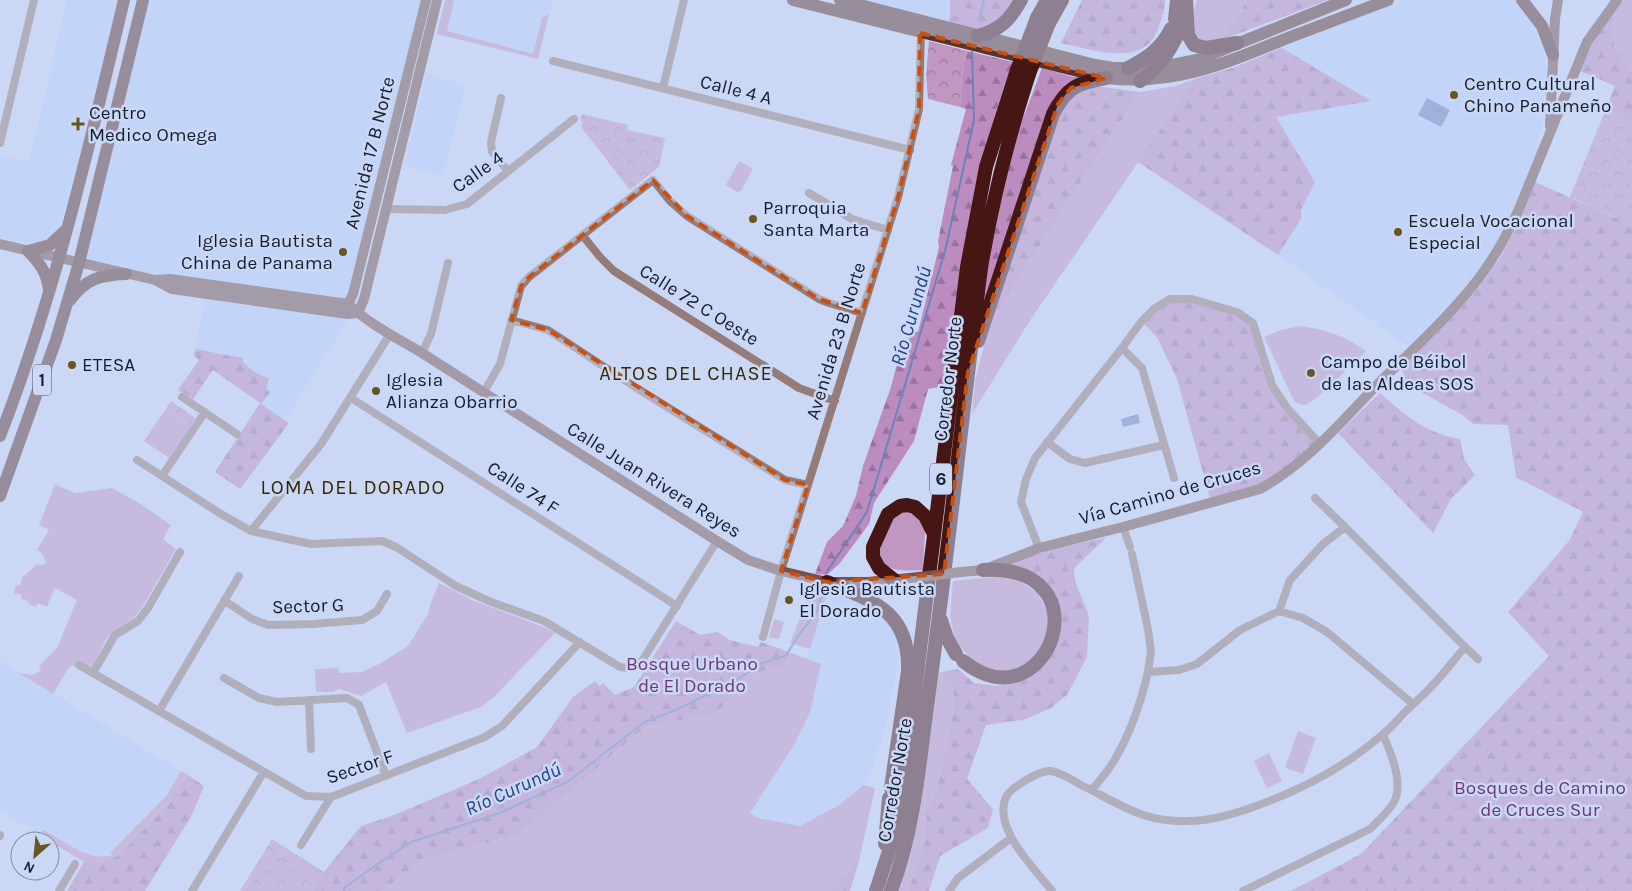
<svg xmlns="http://www.w3.org/2000/svg" width="1632" height="891" viewBox="0 0 1632 891" font-family="Karla,sans-serif">
<style>
.built{fill:#b9cefb}
.green{fill:#c097c1}
.forest{fill:url(#forest-firs)}
.park{fill:url(#park-crowns)}
.water{fill:url(#water-ripples)}
.lines{fill:none;stroke-linecap:round;stroke-linejoin:round}
.stream{stroke:#6a83bb;stroke-width:2}
.street{stroke:#967c79;stroke-width:8}
.secondary{stroke:#75504d;stroke-width:10}
.primary{stroke:#5c312e;stroke-width:12}
.highway{stroke:#461614;stroke-width:14}
.secondary-bridge{stroke:#75504d;stroke-width:10}
.highway-bridge{stroke:#461614;stroke-width:14}
.marked{fill:none;stroke:#c85011;stroke-width:4;stroke-dasharray:10 6;stroke-linejoin:round}
.poi-dot{fill:#695423;stroke:#cad8f6;stroke-width:2}
.labels{text-anchor:middle;dominant-baseline:central;stroke-width:5;stroke-linejoin:round;paint-order:stroke}
.shield{fill:#cad8f6;stroke:#4b556b;stroke-width:1}
.shield-label{font-size:18px;font-weight:bold;fill:#151d2f}
.poi-label{font-size:19px;fill:#151d2f;stroke:#cad8f6;text-anchor:start}
.street-label{font-size:19px;fill:#151d2f;stroke:#cad8f6}
.park-label{font-size:19px;fill:#713575;stroke:#cad8f6}
.water-label{font-size:20px;font-style:italic;fill:#274388;stroke:#cad8f6}
.neighbourhood-label{font-size:20px;letter-spacing:1px;fill:#372700;stroke:#cad8f6}
</style>
<defs>
<pattern id="forest-firs" width="22" height="20" patternUnits="userSpaceOnUse" patternTransform="scale(1.25)"><rect width="22" height="20" fill="#bd8cbf"/><path d="M5 1l3.5 6h-7zM16 11l3.5 6h-7z" fill="#98729c"/></pattern>
<pattern id="park-crowns" width="20" height="18" patternUnits="userSpaceOnUse" patternTransform="scale(1.25)"><rect width="20" height="18" fill="#c097c1"/><path d="M2 6a3 3 0 1 1 6 0M12 15a3 3 0 1 1 6 0" fill="none" stroke="#9b7b9d"/></pattern>
<pattern id="water-ripples" width="26" height="14" patternUnits="userSpaceOnUse" patternTransform="scale(1.25)"><rect width="26" height="14" fill="#6a83bb"/><path d="M2 4q2-2 4 0t4 0M15 11q2-2 4 0t4 0" fill="none" stroke="#566b98"/></pattern>
</defs>
<rect width="100%" height="100%" fill="#cad8f6"/>
<path class="built" d="M67,0H118L78,164L58,233L53,238L35,243L0,239V156L29,161Z
M143,0H426L348,304L170,279L79,263Z
M445,0H552L538,59L437,34Z
M863,0H950V17L948,23Z
M1401,0H1514L1526,10L1539,30L1548,73L1543,119L1536,155L1522,191L1497,244L1479,271L1459,295L1409,347L1278,255L1301,219V210L1315,182L1276,117L1370,101L1282,48Z
M426,74L466,85L444,176L404,166Z
M206,294L351,314L285,420L260,403L269,391L266,389L269,379L253,371L242,362L243,358L195,349Z
M828,591L861,603L889,622L900,638L897,667L886,726L874,764L864,785L839,805L800,826L758,818L750,813L794,745L810,713L821,664L807,658Z
M0,661L188,775L108,861L84,862L49,841V837L7,816L10,808L0,813Z"/>
<path class="green" d="M445,0H454L447,31L533,54L542,18L549,14L538,59L437,34Z
M1197,0H1248L1221,40L1198,43C1191,25 1191,18 1197,0Z
M1623,0H1632V70L1620,60L1612,37L1613,12Z
M1195,79L1029,322L972,414L975,381L990,322L1140,92L1176,86Z
M739,161L753,169L741,191L737,192L726,185Z
M1299,326C1325,329 1345,336 1366,351C1356,360 1315,403 1305,405C1301,405 1298,403 1294,401L1264,337L1281,330Z
M165,410L190,427L169,458L144,441Z
M55,484L75,493L112,488L139,503L171,525L163,539L176,549L143,606L134,618L112,632L105,641L93,666H70L53,694L19,673L32,675L41,671L39,666L57,648L77,600L55,588L47,607L38,603L36,607L29,604L27,600L21,599L22,595L14,593L16,585L20,586L22,578L36,565H42L47,563L42,553L37,550L49,530L39,525Z
M899,511L916,513L925,531L923,570C907,571 885,573 878,555L888,523Z
M1001,576L1015,578L1038,593L1048,614V630L1038,654L1023,667L1002,672L976,664L958,644L954,635L950,616L953,581Z
M439,583L472,600L544,627L555,633L494,697L481,707L407,733L386,682L361,696L339,689L333,692H316L315,669L338,668L339,673L362,672L379,664L408,646L428,614L430,605Z
M812,586L828,591L810,649L790,643Z
M774,619L784,622L779,639L769,637Z
M791,653L821,664L810,713L794,745L750,813L758,818L800,826L839,805L864,785L875,788L859,861L830,891H381L429,857L518,835L645,727L717,713L750,674L784,666Z
M938,673L952,684L954,706L945,755L937,788L927,809L925,838L908,891H899L910,856L920,810Z
M1298,731L1316,738L1303,774L1285,768Z
M1269,753L1282,781L1267,788L1254,761Z
M181,771L188,775L168,805L119,855L108,861L84,862L49,841V837L42,832L43,830C62,839 86,860 107,856L110,857L112,855L110,853L167,795Z"/>
<path class="forest" d="M950,0H1017L1008,14L981,32L948,23L950,17Z
M1082,0H1165C1165,10 1162,17 1159,26C1147,69 1093,50 1061,43Z
M1248,0H1328L1221,40Z
M1613,12C1612,38 1611,52 1632,70V120L1606,109L1615,86L1580,71L1592,44Z
M1282,48L1371,101L1276,117L1315,182L1301,210V219L1278,255L1138,162L1195,79L1235,67Z
M967,51L1013,62C972,170 960,273 946,386L928,389L914,441L874,503L869,524L840,563L827,575L815,574L827,542L843,526L856,496L863,466L891,387L900,352H904L912,331L918,332L939,247L938,241L953,166L951,165L966,109L960,107L962,77Z
M1042,68L1073,77H1088L1073,82L981,315L985,274L1013,145Z
M1095,86L1140,92L990,322L1060,110L1079,91Z
M1535,182L1632,225V891H1291L1361,854L1549,656L1508,612L1569,541L1583,512L1516,477L1508,425L1473,424L1464,416L1407,384L1401,366C1433,334 1470,303 1495,265C1512,240 1524,211 1535,182Z
M1170,300L1191,301L1236,314L1251,324L1270,385L1317,444L1304,457L1259,485L1210,498L1177,379L1157,337L1143,323Z
M195,349L243,358V362L253,371L269,379L266,389L270,392L261,404L289,423L240,489L215,472L260,403L213,370L193,399L178,390L199,360L194,356Z
M1380,393C1406,416 1425,433 1460,439L1464,459L1475,475L1451,499L1433,533L1338,433Z
M1106,538L1074,568L1075,581L1089,616L1087,657L1067,695L1051,708L1021,721V720L986,725L967,779L993,809L988,828L940,856L929,891H908L925,838L927,809L937,788L945,755L954,706L952,684L938,673L958,669L974,683L997,686L1018,681L1035,672L1048,655L1055,637L1046,590L1005,567C1037,551 1071,545 1106,538Z
M676,621L700,635L717,632L730,640L758,647L761,642L791,653L784,666L750,674L717,713L645,727L518,835L429,857L381,891H312L324,872L361,826L394,815L479,779L537,747L573,697L595,681L600,686L603,683L615,695L634,687Z
M188,775L204,786L192,815L145,891H67L84,862L108,861L119,855L168,805Z
M859,861L850,891H830Z"/>
<path class="park" d="M929,41L967,51L962,77L960,107L928,99L926,75Z
M1606,109L1632,120V225L1570,197Z
M582,114L628,125L627,130L665,138L659,167L630,190L581,127L582,122L580,119Z
M171,401L195,418L190,427L165,410Z
M272,839L324,872L312,891H240Z"/>
<path class="water" d="M1427,98L1450,110L1441,127L1418,115Z
M1138,414L1140,423L1123,427L1121,419Z"/>
<g class="lines">
<path class="stream" d="M979,21L984,0
M826,573L867,512L936,281L946,247L974,120L972,52
M344,891V888L379,863L411,842L500,813L569,781L643,723L678,709L733,682L762,663L786,656C790,649 794,642 798,636C810,619 818,618 821,596"/>
<path class="street" d="M553,61L910,150
M663,88L684,0
M501,98L491,142L492,152L508,171
M0,143L34,0
M809,193L852,219L888,230
M386,209L445,210L467,204L574,119
M583,236L600,257L614,271L799,388L835,401
M511,320L548,330L638,389L785,480L808,485
M1122,348L1141,322L1154,309L1170,299H1192L1237,312L1253,323L1272,385L1287,408L1320,444
M422,353L431,334L448,263
M484,392L500,364L521,286L529,277L653,180L670,201L687,216L819,299L829,303L862,313
M182,397L237,434
M351,398L677,606
M1047,442L1070,459L1085,463L1164,445
M137,460L221,514L251,531L311,544L382,541L396,547L456,586L491,602L544,621L620,667L629,668L640,664L717,541
M162,476L205,412
M1315,498L1345,527
M1123,527L1130,547
M251,531L321,444L390,334
M1039,548L1021,502L1026,479L1035,458L1122,348L1142,368L1174,478
M1132,554L1148,629L1151,651L1148,672L1179,670L1197,664L1240,630L1279,611L1303,618L1327,632L1413,704
M225,601L252,619L268,625L313,624L362,620L377,611L387,594
M763,637L781,571L898,197L919,109L921,29
M1465,647L1478,659
M79,665L306,796L331,797L485,737L502,726L580,642
M93,673L115,635L138,621L148,608L180,552
M224,678L259,698L277,702L347,698L359,705L386,776
M309,700L311,749
M159,711L239,576
M1092,790C1100,780 1109,770 1115,759C1131,732 1141,702 1148,672
M0,835V836
M301,845L331,797
M59,891L75,864
M192,891L263,773
M949,891L958,878L1011,838
M1052,891C1035,869 992,828 1006,797C1010,788 1040,770 1050,771C1061,772 1072,780 1081,785C1122,805 1143,823 1191,821C1216,820 1241,812 1264,803C1307,787 1347,765 1382,735C1391,728 1398,719 1406,711C1412,705 1419,699 1425,693C1440,679 1452,662 1465,647L1345,527L1323,544L1290,580L1279,611
M1243,891L1370,829C1378,821 1388,812 1394,802C1404,783 1391,753 1383,735"/>
<path class="secondary" d="M1550,126L1555,19L1558,0
M0,244L155,280L172,289L347,314L358,313
M155,280L170,279L348,304C369,324 397,338 422,353L717,541L748,560L781,571L827,582H868L910,578
M348,310V304L353,294L426,0
M358,313L364,299L437,0
M961,572L983,570L1039,548L1123,527L1260,489C1307,463 1339,424 1376,386C1411,351 1449,317 1479,278C1495,257 1508,233 1519,209L1587,42L1617,0"/>
<path class="primary" d="M793,0L1106,78C1173,86 1224,64 1285,39C1319,26 1353,13 1388,0
M840,0L1095,65L1113,68H1145L1177,64L1197,60L1346,0
M1522,0L1542,26L1553,55
M28,251C40,263 47,273 49,290
M28,251L50,245L66,230
M70,300C86,279 99,275 126,274
M0,436C55,295 89,147 124,0
M0,496L56,340L79,263L143,0"/>
<path class="highway" d="M1186,0L1188,35L1194,45L1206,48L1237,43
M1037,18L1047,0
M1175,19L1177,0
M1049,23L1062,0
M978,36C1000,30 1010,20 1021,0
M1128,68C1147,58 1161,49 1171,29
M1140,81C1159,68 1170,52 1179,31
M978,341L1053,114C1067,87 1077,83 1106,78
M894,580L879,568L873,557V547L888,514L900,506L907,505L915,507L925,516L934,534
M827,582C874,601 910,612 908,671L891,788
M941,620L947,638L956,654
M963,661C1047,729 1109,563 983,570
M885,844L889,798
M876,891L893,839L901,804L967,267L986,167L1017,70
M891,891C916,826 920,753 930,684C949,546 963,407 981,268C992,202 1008,138 1029,74"/>
<path class="secondary-bridge" d="M910,578L961,572"/>
<path class="highway-bridge" d="M1017,70L1037,18
M1029,74L1049,23"/>
</g>
<path d="M0 0H1632V891H0ZM920,33L1106,78L1071,88L1058,104L968,372L944,574L827,582L781,571L808,485L785,480L548,330L511,320L521,286L529,277L653,180L687,216L819,299L862,313L898,197L919,109Z" fill="#cad8f6" fill-opacity=".55" fill-rule="evenodd"/>
<path class="marked" d="M920,33L1106,78L1071,88L1058,104L968,372L944,574L827,582L781,571L808,485L785,480L548,330L511,320L521,286L529,277L653,180L687,216L819,299L862,313L898,197L919,109Z"/>
<g class="poi-dot">
<circle cx="1454" cy="95" r="5"/>
<path d="M75.5 116.5h5v5h5v5h-5v5h-5v-5h-5v-5h5z"/>
<circle cx="753" cy="219" r="5"/>
<circle cx="1398" cy="232" r="5"/>
<circle cx="343" cy="252" r="5"/>
<circle cx="72" cy="365" r="5"/>
<circle cx="1311" cy="373" r="5"/>
<circle cx="376" cy="391" r="5"/>
<circle cx="789" cy="600" r="5"/>
</g>
<g class="labels">
<g class="shield">
<rect x="33" y="364.5" width="18" height="31" rx="4"/>
<rect x="930" y="463.5" width="22" height="31" rx="4"/>
</g>
<g class="shield-label">
<text x="42" y="380">1</text>
<text x="941" y="479">6</text>
</g>
<g class="poi-label">
<text x="1464" y="84">Centro Cultural<tspan x="1464" dy="22">Chino Panameño</tspan></text>
<text x="89" y="113">Centro<tspan x="89" dy="22">Medico Omega</tspan></text>
<text x="763" y="208">Parroquia<tspan x="763" dy="22">Santa Marta</tspan></text>
<text x="1408" y="221">Escuela Vocacional<tspan x="1408" dy="22">Especial</tspan></text>
<text x="333" y="241" text-anchor="end">Iglesia Bautista<tspan x="333" dy="22">China de Panama</tspan></text>
<text x="1321" y="362">Campo de Béibol<tspan x="1321" dy="22">de las Aldeas SOS</tspan></text>
<text x="82" y="365">ETESA</text>
<text x="386" y="380">Iglesia<tspan x="386" dy="22">Alianza Obarrio</tspan></text>
<text x="799" y="589">Iglesia Bautista<tspan x="799" dy="22">El Dorado</tspan></text>
</g>
<g class="street-label">
<text transform="translate(736 90) rotate(14)">Calle 4 A</text>
<text transform="translate(370 153) rotate(-76)">Avenida 17 B Norte</text>
<text transform="translate(478 172) rotate(-35)">Calle 4</text>
<text transform="translate(699 305) rotate(32)">Calle 72 C Oeste</text>
<text transform="translate(836 341) rotate(-73)">Avenida 23 B Norte</text>
<text transform="translate(948 379) rotate(-83)">Corredor Norte</text>
<text transform="translate(654 480) rotate(32)">Calle Juan Rivera Reyes</text>
<text transform="translate(523 488) rotate(33)">Calle 74 F</text>
<text transform="translate(1170 493) rotate(-16)">Vía Camino de Cruces</text>
<text transform="translate(308 606) rotate(-2)">Sector G</text>
<text transform="translate(360 767) rotate(-19)">Sector F</text>
<text transform="translate(895 780) rotate(-80)">Corredor Norte</text>
</g>
<g class="park-label">
<text x="692" y="664">Bosque Urbano<tspan x="692" dy="22">de El Dorado</tspan></text>
<text x="1540" y="788">Bosques de Camino<tspan x="1540" dy="22">de Cruces Sur</tspan></text>
</g>
<g class="water-label">
<text transform="translate(911 316) rotate(-74)">Río Curundú</text>
<text transform="translate(513 789) rotate(-24)">Río Curundú</text>
</g>
<g class="neighbourhood-label">
<text x="686" y="373">ALTOS DEL CHASE</text>
<text x="353" y="487">LOMA DEL DORADO</text>
</g>
</g>
<g transform="translate(35 856) rotate(207)"><circle r="24" fill="#cad8f6" stroke="#828da6"/>
<path d="M0-4L9 19L0 12L-9 19Z" fill="#695423"/>
<text y="-8" font-size="14" font-weight="bold" text-anchor="middle" fill="#151d2f">N</text>
</g>
</svg>
